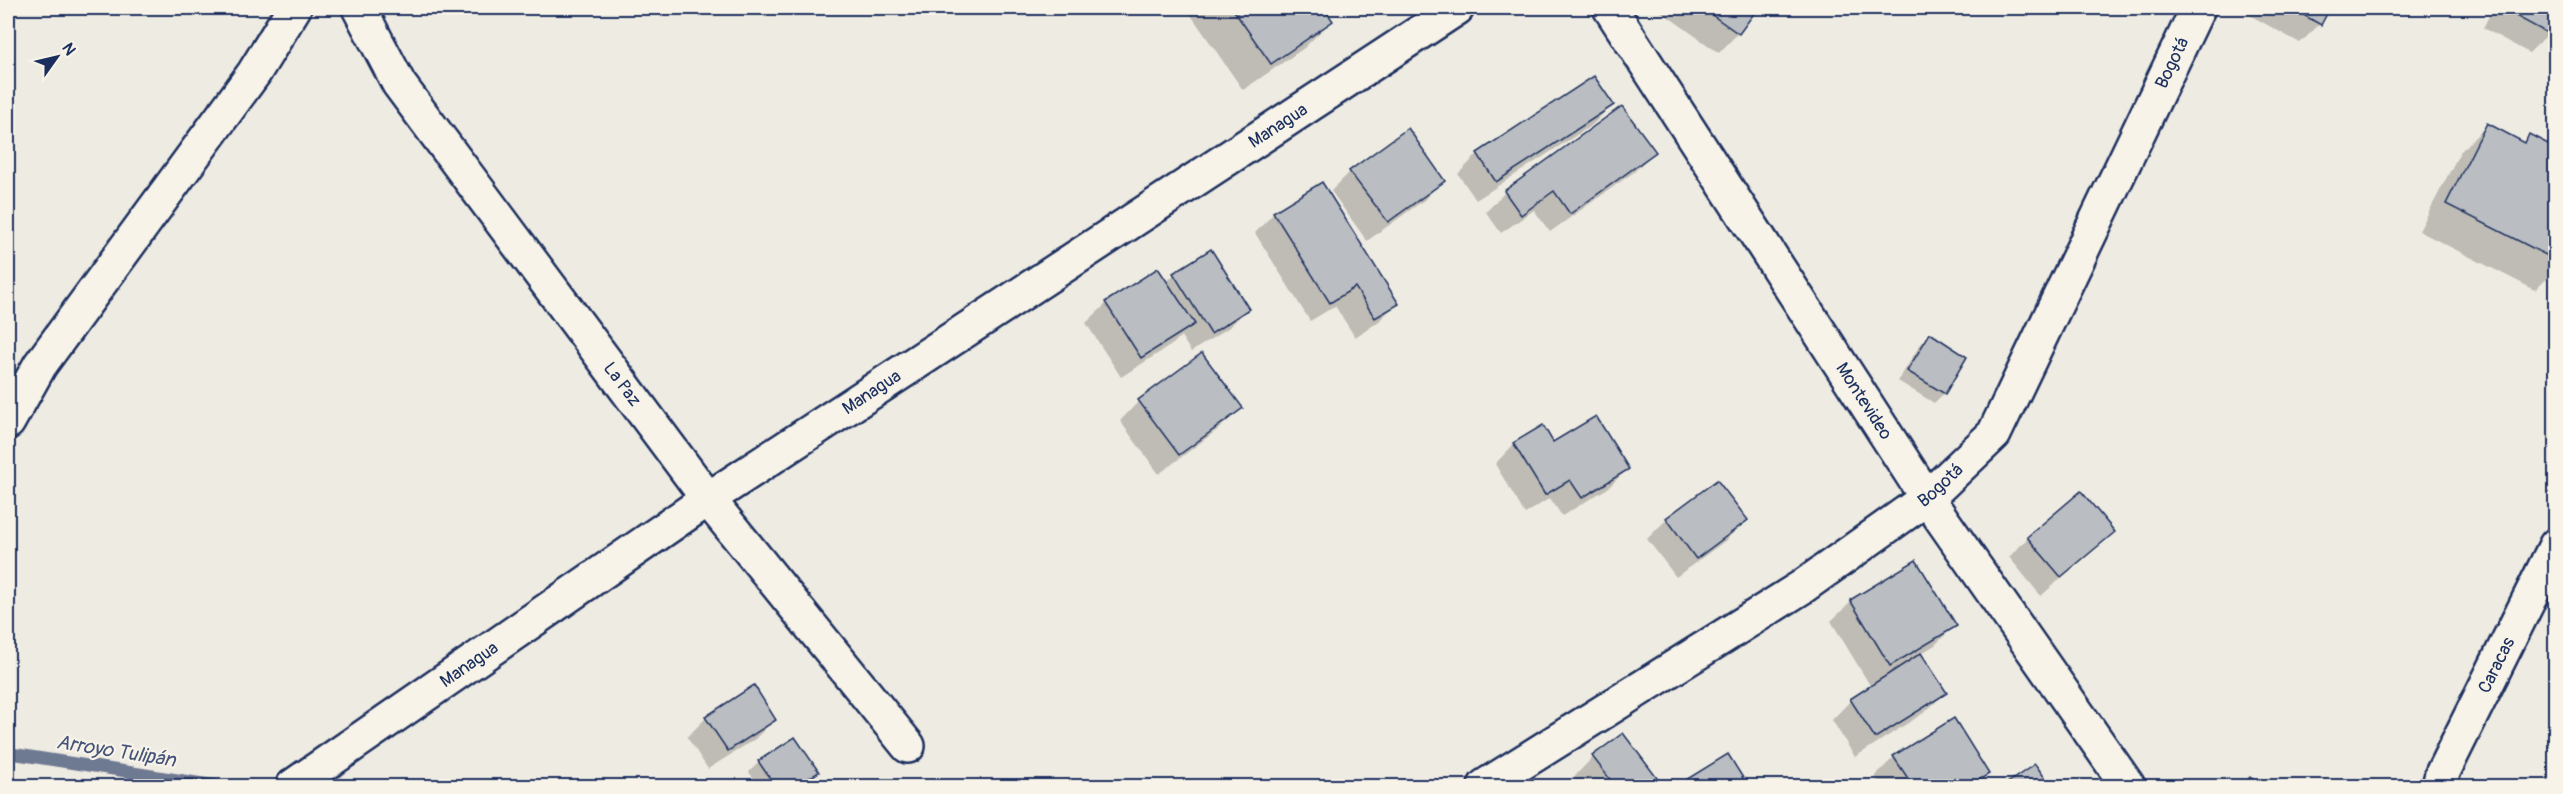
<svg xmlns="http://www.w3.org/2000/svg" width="2563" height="794" viewBox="0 0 2563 794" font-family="Pangolin,sans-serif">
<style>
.shadow{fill:#0003}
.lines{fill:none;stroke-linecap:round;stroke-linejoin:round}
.stream{stroke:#6e7992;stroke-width:12}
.building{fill:#babdc2;stroke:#1b2f5e;stroke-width:1.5}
.street-casing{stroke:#1b2f5e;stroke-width:38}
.street{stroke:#f7f3e8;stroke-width:33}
.labels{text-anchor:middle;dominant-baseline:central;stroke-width:4.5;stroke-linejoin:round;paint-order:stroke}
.street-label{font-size:18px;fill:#1b2f5e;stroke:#f7f3e8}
.water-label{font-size:20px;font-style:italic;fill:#455478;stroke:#f7f3e8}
</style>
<rect width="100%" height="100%" fill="#eeebe2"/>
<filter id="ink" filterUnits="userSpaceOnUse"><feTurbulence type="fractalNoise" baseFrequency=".0167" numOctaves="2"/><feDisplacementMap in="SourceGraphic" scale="12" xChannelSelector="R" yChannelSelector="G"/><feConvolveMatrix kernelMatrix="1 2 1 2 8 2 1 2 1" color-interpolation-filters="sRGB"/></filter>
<g filter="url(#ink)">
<path class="shadow" d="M1186,8H1322L1331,21L1304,48L1243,90Z
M1656,8H1756L1738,33L1719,53Z
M2237,8H2329L2320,24L2300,43Z
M2493,8H2556V20L2548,34L2529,53L2483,28Z
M1612,105L1592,125L1476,200L1458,174L1478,154Z
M2487,125L2523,143L2530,136L2556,150V270L2535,290L2419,231L2460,152Z
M1654,152L1634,172L1550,232L1534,210L1501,233L1486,212L1505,192Z
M1350,172L1443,180L1424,200L1367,241L1331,191Z
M1274,213L1397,303L1377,323L1355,337L1335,306L1310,321L1255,233Z
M1210,251L1248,309L1228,328L1191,352L1181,336L1173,344L1121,377L1086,323L1106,304L1158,270L1166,282L1174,275Z
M1930,335L1944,393L1934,403L1898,381L1920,345Z
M1139,401L1241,408L1221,427L1159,474L1120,421Z
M1514,444H1553L1627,469L1608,488L1562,516L1550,498L1525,514L1495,464Z
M1717,482L1746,520L1726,540L1676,577L1647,539L1667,519Z
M2113,532L2041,596L2009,557L2028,538Z
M1916,562L1955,625L1935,645L1920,654L1945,693L1925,712L1855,757L1832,720L1851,700L1871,687L1831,621L1851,602Z
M706,718L774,720L755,739L708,769L687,737Z
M1623,735L1661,786H1581L1574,777L1593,757Z
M1728,756L1747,786H1679Z
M1894,757L1987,774L1974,786H1881L1875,776Z
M759,762L817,772L800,786H759L749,772Z
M2035,766L2049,786H2006Z"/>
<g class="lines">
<path class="stream" d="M8,753L219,786"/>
</g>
<path class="building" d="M1232,8H1324L1333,21L1271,64Z
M1702,8H1758L1739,34Z
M2291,8H2330L2321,25Z
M2501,8H2556V23L2549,34Z
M1594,76L1614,105L1496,182L1477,153Z
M1622,106L1656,152L1570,214L1554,191L1521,215L1504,191Z
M2487,123L2525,143L2529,134L2556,148V260L2446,204Z
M1408,128L1445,181L1388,222L1349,171Z
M1322,182L1399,304L1375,318L1355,287L1330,303L1273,212Z
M1211,249L1249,309L1211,334L1173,273Z
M1158,268L1195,324L1141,358L1105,302Z
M1930,333L1967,357L1945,394L1907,371Z
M1202,353L1243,408L1179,455L1138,400Z
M1596,416L1629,469L1582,498L1570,480L1545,495L1513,443L1543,425L1553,442Z
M1717,480L1748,520L1696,559L1666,518Z
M2081,491L2115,532L2061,577L2027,537Z
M1916,560L1957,626L1890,666L1850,600Z
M1921,653L1947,693L1875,738L1850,699Z
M754,685L776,720L728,751L705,717Z
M1954,718L1989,774L1969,786H1913L1893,756Z
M1623,733L1663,786H1615L1592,756Z
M795,737L819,772L797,786H775L758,761Z
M1728,754L1748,786H1676Z
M2035,764L2051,786H2003Z
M2250,777L2263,786H2243Z"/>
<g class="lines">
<defs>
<g id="street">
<path id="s1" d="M359,8L399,84L708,499L908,746"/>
<path id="s2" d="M1610,8L1927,498L2128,786"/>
<path d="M8,422L40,365L254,73L294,8"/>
<path id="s3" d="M293,786L708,499L1457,8"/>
<path id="s4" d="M1485,786L1802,587L1927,498L1994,434L2198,8"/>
<path id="s5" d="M2439,786L2442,774L2556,545"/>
</g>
</defs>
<use href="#street" class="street-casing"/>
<use href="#street" class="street"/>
</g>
</g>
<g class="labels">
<g class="street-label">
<text stroke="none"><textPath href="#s4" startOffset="1032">Bogotá</textPath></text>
<text stroke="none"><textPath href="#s3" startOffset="1186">Managua</textPath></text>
<text stroke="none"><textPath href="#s1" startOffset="460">La Paz</textPath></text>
<text stroke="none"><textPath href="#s3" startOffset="700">Managua</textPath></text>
<text stroke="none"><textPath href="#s2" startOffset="468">Montevideo</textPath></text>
<text stroke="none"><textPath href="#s4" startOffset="546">Bogotá</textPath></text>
<text stroke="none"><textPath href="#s3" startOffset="214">Managua</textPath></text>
<text stroke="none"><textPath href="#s5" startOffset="134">Caracas</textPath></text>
</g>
<g class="water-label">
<text transform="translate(116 751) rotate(9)">Arroyo Tulipán</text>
</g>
</g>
<rect width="2563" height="794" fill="none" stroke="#f7f3e8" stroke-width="30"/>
<rect x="15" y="15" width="2533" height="764" fill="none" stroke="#1b2f5e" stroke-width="2" filter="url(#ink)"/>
<g transform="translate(57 57) rotate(56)" stroke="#f7f3e8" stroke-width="4.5" paint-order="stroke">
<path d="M0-4.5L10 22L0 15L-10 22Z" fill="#1b2f5e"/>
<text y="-9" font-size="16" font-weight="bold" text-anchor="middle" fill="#1b2f5e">N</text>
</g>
</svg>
